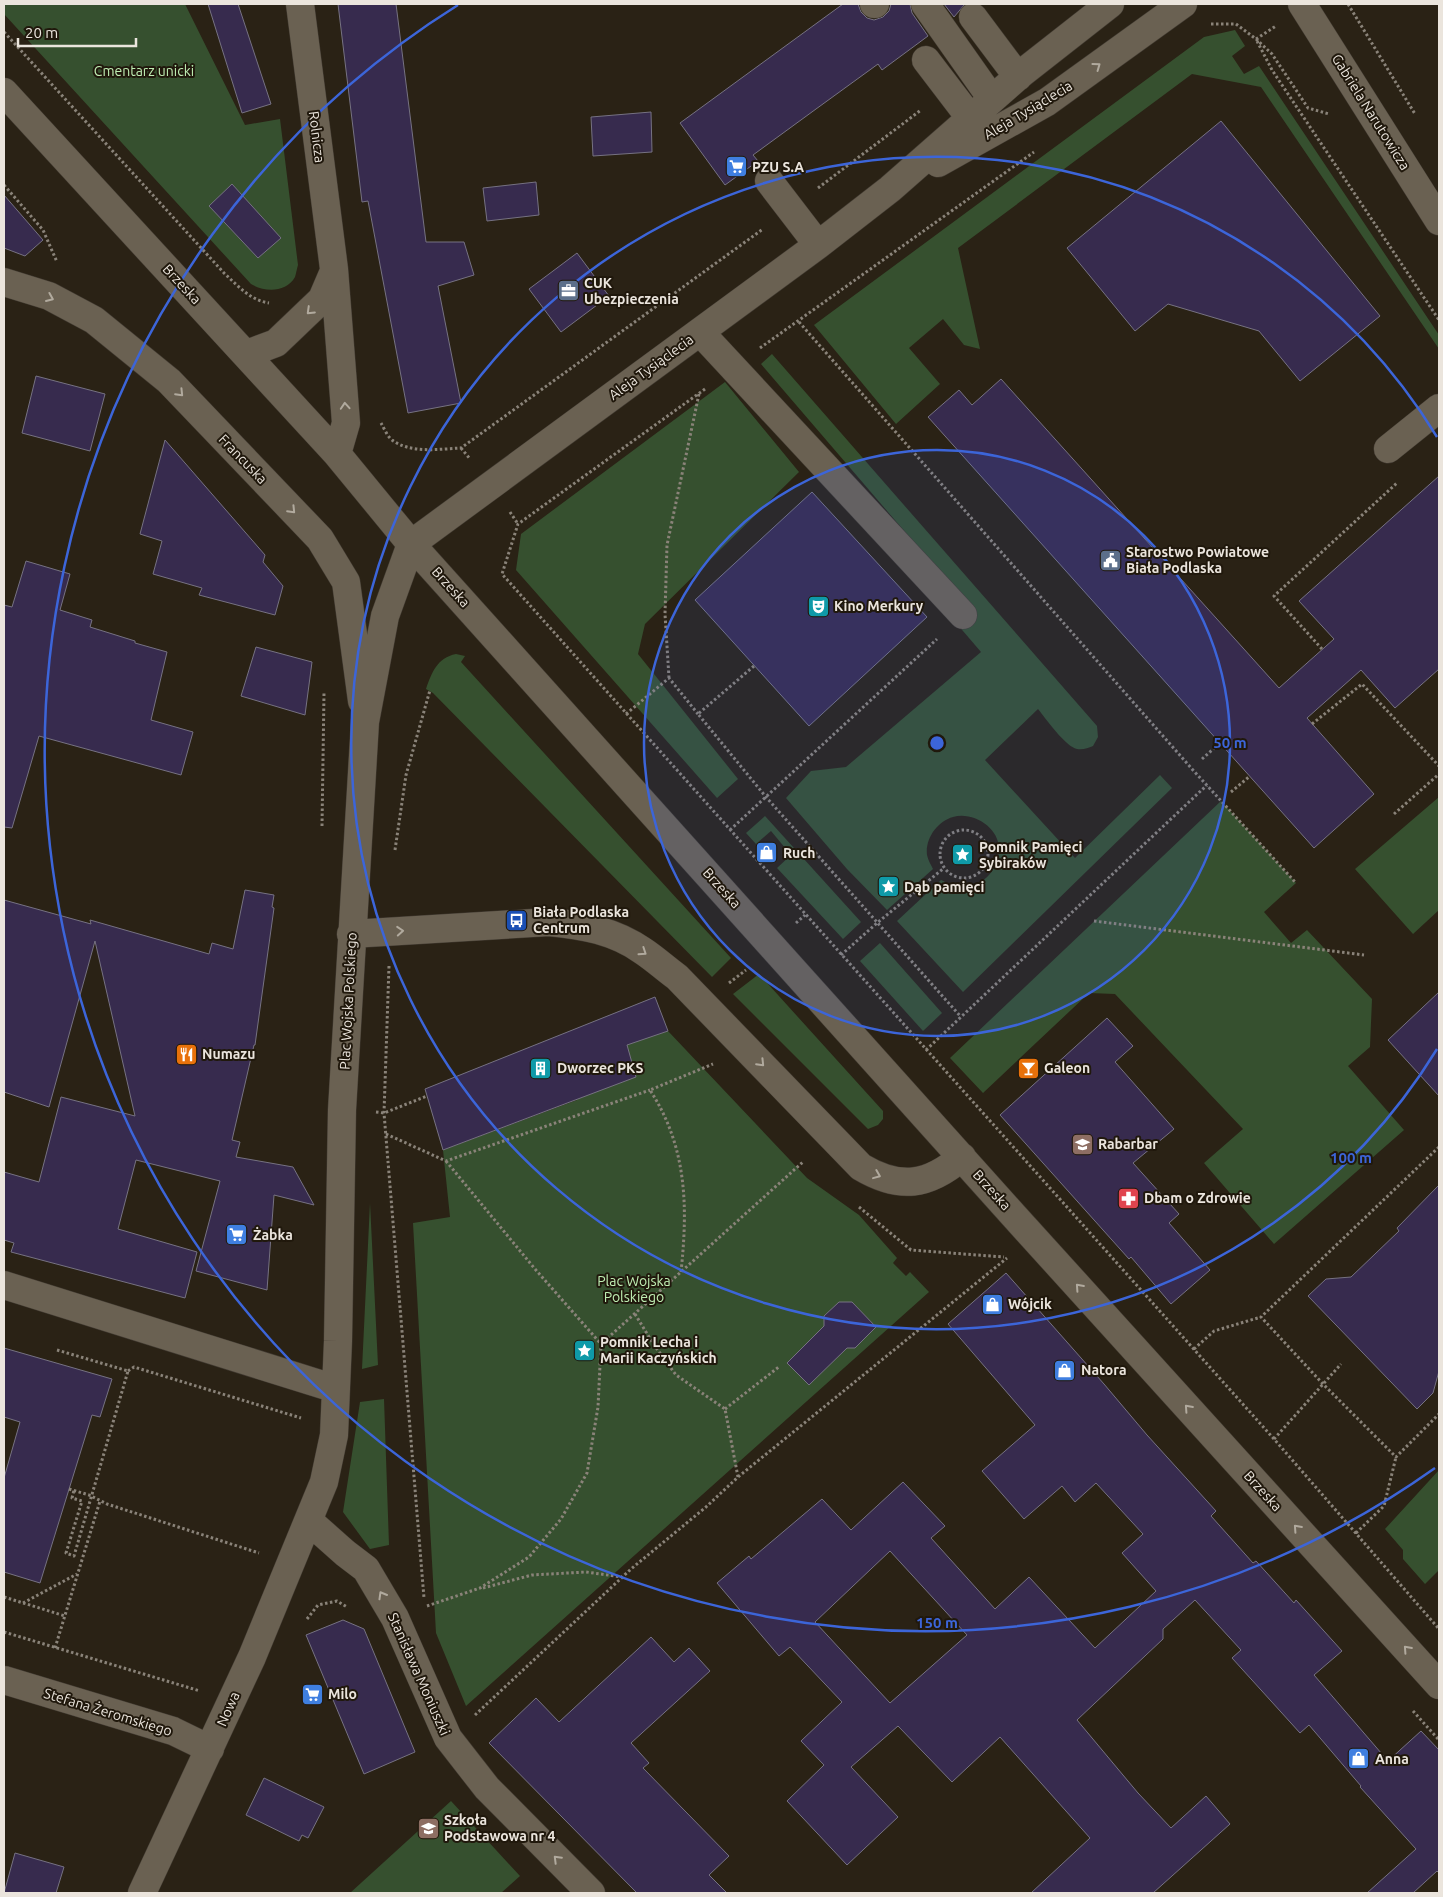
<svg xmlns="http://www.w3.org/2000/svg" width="1443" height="1897" viewBox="0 0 1443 1897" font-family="Ubuntu,sans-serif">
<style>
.green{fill:#36502f}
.building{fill:#372b4e;stroke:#767282;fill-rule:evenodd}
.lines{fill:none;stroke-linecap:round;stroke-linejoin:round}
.minor-casing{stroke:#423b32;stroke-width:29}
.path{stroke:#8a8379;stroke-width:3;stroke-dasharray:2.5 2.5;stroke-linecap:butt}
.minor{stroke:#6a6152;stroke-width:28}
.oneway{stroke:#b1aa9e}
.ring{fill:none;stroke:#3c65d9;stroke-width:2.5}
.labels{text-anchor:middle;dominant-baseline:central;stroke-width:4;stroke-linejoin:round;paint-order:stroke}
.park-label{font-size:14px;fill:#bfeeb3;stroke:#20180c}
.street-label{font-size:14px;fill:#ebe5dd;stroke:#20180c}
.poi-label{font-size:14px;font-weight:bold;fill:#ebe5dd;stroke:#20180c;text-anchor:start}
.centre{fill:#3c65d9;stroke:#20180c;stroke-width:2.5}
.ring-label{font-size:15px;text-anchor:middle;font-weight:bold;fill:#3c65d9;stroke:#20180c;stroke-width:4;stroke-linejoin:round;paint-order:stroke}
</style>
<rect width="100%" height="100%" fill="#2a2215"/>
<path class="green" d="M4,4H185L245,125L280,119L298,265C297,268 296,274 295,277C286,293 264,292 251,284L4,14Z
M1235,30L1245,46L1232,56L1244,74L1259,66L1439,335V349L1261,87L1192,74L958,248L980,349L964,345L943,319L909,348L940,384L896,424L814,325L1204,37Z
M772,354L1097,726L1098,737L1093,746C1088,748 1083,750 1077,749C1066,747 1046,719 1038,709L985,760L1075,858L1160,775L1172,788L963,992L897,921L941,880C946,882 950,886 955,887C978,890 998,874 999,850C1000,828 973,811 953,817C938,821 925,838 927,855C928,860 931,865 933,869L887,910L847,869L786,798L811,771L846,767L981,652L945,610L948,582L761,364Z
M725,382L799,472L645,624L638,654L738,779L717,798L516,570L521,534Z
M456,654L465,656L461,662L731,958L712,977L433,693L426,689C432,672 437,658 456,654Z
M1439,797V910L1413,934L1355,869Z
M1221,801L1296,883L1264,912L1291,943L1307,930L1372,999L1370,1047L1348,1066L1404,1130L1274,1244L1204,1163L1243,1129L1115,994L1089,993L983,1093L950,1058Z
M765,816L861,922L843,939L777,868L791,855L771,831L756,844L746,833Z
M880,943L942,1013L923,1031L860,961Z
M759,974L883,1111V1119L878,1125L868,1129L733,994Z
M668,1031L807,1178L859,1215L897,1258L893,1263L906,1276L910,1272L929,1292L466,1706L436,1633L413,1223L450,1217L443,1150L577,1100L576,1095L600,1053Z
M370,1203L378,1365L362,1369Z
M384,1399L389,1545L370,1549L343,1512L360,1402Z
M1439,1470V1570L1425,1584L1403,1559V1550L1385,1529Z
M451,1801L520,1876L501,1893H350Z"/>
<path class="building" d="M208,4H238L271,104L242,113Z
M338,4H396L426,242H464L474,275L438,286L461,403L408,413L368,201L362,202Z
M843,4H858L861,12L867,18L874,20L883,17L889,11L891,4H910L912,13L928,36L882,70L878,64L816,109L753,155L758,161L725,185L680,123Z
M944,4H965L954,17Z
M651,112L652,152L593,156L591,117Z
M1221,121L1380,316L1300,381L1259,331L1168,304L1135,331L1067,248Z
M536,182L539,215L487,221L483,188Z
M232,184L281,238L258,258L209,206Z
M4,195L43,240L25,256L4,248Z
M577,253L609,296L561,332L529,289Z
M36,376L105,394L90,451L22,433Z
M1001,379L1279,688L1334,639L1299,601L1439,476V669L1395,708L1361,670L1307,718L1374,794L1314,848L928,417L959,390L972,405Z
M165,440L265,555L263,562L283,586L275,615L199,595L202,588L153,574L162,541L140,534Z
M812,492L927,617L809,726L695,600Z
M26,561L70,574L60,610L92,620L90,627L135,641V643L167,652L151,720L193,732L181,775L39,736L12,828L4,827V605L12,607Z
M256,647L312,662L305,715L241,696Z
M245,890L274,895L272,907L274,908L255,1045H254L232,1140L240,1142L236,1157L293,1167L314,1205L274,1195L267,1290L196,1271L220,1181L136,1160L118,1229L197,1252L185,1298L11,1252L14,1243L4,1240V1172L39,1182L61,1097L135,1116L95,941L49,1107L4,1092V900L91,924L90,920L209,954L212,943L233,949Z
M1439,992V1096L1388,1040Z
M655,997L668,1031L627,1045L636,1077L443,1150L425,1089Z
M1107,1018L1133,1046L1115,1062L1174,1129L1133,1163L1179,1214L1169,1223L1210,1270L1171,1304L1131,1257L1129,1259L1000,1115Z
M1439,1185V1371L1433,1393L1417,1409L1308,1296L1326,1279L1351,1277L1399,1231L1397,1228Z
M1006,1273L1104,1384L1147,1435L1216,1511L1211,1516L1253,1563L1256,1561L1294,1603L1296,1600L1342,1651L1314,1675L1388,1761L1421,1731L1439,1750V1873L1437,1871L1413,1893H1367L1416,1849L1360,1787L1361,1786L1309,1725L1300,1733L1232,1658L1241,1650L1195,1600L1163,1629V1639L1077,1720L1138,1793L1171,1828L1206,1796L1230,1824L1153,1893H1031L1090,1838L1000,1737L952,1782L898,1726L851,1767L898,1817L847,1865L787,1801L824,1765L801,1741L842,1702L790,1647L779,1656L717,1583L749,1556L751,1559L822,1499L851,1530L903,1482L945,1526L931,1538L995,1609L1029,1577L1095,1648L1156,1591L1122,1553L1143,1534L1096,1483L1075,1502L1062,1486L1024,1519L982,1471L1035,1425L948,1324ZM890,1551L967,1635L890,1703L815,1622Z
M839,1302H852L876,1327L855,1348H847L809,1385L787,1363L824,1326V1316Z
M4,1348L112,1379L100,1417L92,1415L40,1583L4,1572V1478L20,1422L4,1417Z
M343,1620L364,1629L415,1752L364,1774L306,1635Z
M651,1637L674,1662L689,1648L710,1671L631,1743L649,1763L643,1768L729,1856L709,1875L727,1893H637L489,1743L536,1698L559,1722Z
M264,1778L324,1807L308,1838L302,1835L299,1841L246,1815Z
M15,1853L64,1867L56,1893H4Z"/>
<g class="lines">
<defs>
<path id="minor" d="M300,4L334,269L346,423L337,454
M874,4H875
M925,4L992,99
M1302,4L1439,221
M973,17L1018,77
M926,60L971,119
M4,92L337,454L411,544L1015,1217L1439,1685
M938,163L1047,102L1183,4
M769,181L818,245
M4,282L49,296L94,320L169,381L320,539L346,582L362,701
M700,332L963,615
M247,354L276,343L322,299L334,271
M1388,449L1439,408
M411,544L818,245L890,189L1022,73L1110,4
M351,934L549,922C582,925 615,931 643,951C655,959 666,969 677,977L861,1167C900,1190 928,1186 962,1157
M4,1285L336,1389
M309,1521L345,1553L366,1569L395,1618L448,1738L487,1788L591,1893
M4,1680L173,1731L210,1749
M142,1893L252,1657L324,1482L334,1435L338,1341L342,1110L365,722L385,616L411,544"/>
</defs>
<use href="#minor" class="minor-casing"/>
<path class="path" d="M1348,4L1415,114
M1211,24H1236L1256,39L1272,54L1308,108L1329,114
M4,32L224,273C238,286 250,300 269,303
M1256,39L1276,26
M1257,41L1272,70L1439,320
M4,185L43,230L57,262
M818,188L921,110
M799,322L1192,769L1296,883
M760,348L1034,152
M705,389L518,524L502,574L1274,1439L1439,1629
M381,423C384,428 387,436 392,440C411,454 439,449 461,448L763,229
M461,448L470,459
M510,512L518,524
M1322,649L1274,596L1398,482
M754,666L698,714L766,797L961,1017
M669,678L665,614L667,545L699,394
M626,714L669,678L698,714
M1312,724L1362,684L1439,766
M1202,759L1220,743
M1231,792L1250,776
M1394,814L1439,774
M322,826L324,693
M940 854a24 24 0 1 1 48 0a24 24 0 1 1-48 0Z
M730,830L937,639
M395,850L406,775L430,690
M1094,921L1364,955
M796,923L805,915
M841,955L877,923L944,868
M389,966L384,1113L424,1598
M729,983L746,970
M926,1050L1207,785
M376,1112L384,1113L427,1096
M386,1134L446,1161L650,1090
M1439,1147L1261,1317L1323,1384L1396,1457L1439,1414
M446,1161L535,1269L601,1344
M859,1207L911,1250L1004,1257
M681,1272C688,1206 687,1147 650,1090L713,1064
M635,1314L654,1345L676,1375L725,1409L738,1477
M1194,1349L1214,1331L1261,1317
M57,1350L128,1371L74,1556L66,1553L82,1501L72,1498L74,1490
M128,1371L134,1367L301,1418
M725,1409L780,1366
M1274,1439L1341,1364
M69,1489L89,1495L107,1504L259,1553
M1356,1533L1384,1506L1396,1457
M483,1588L532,1575L586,1572L622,1577
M4,1597L65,1616
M23,1603L77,1574
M427,1606L480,1588L529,1557L561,1519L587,1473L598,1407L601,1344L804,1161
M307,1619L318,1605L337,1601L347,1607
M4,1632L200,1691
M55,1648L100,1501
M1413,1711L1439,1740
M475,1715L631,1569L706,1507L738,1477L1007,1258"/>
<use href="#minor" class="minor"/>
</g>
<defs><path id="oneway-chevron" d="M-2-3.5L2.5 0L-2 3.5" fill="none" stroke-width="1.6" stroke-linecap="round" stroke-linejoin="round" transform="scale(1.25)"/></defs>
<g class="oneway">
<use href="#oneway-chevron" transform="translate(1097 66) rotate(-36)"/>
<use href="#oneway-chevron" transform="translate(50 298) rotate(23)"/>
<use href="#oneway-chevron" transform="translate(310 311) rotate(136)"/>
<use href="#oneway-chevron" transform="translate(180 393) rotate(46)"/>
<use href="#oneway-chevron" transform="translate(345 406) rotate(-94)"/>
<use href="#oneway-chevron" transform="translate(292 510) rotate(46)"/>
<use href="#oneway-chevron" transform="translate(400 931) rotate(-4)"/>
<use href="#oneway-chevron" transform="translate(643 952) rotate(34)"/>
<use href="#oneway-chevron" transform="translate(761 1063) rotate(46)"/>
<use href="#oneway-chevron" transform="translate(877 1175) rotate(22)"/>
<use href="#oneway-chevron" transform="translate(1079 1287) rotate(-132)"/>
<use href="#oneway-chevron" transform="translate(1188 1408) rotate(-132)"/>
<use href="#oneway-chevron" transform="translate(1297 1528) rotate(-132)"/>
<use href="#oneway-chevron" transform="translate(382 1595) rotate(-120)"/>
<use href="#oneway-chevron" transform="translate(1407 1649) rotate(-132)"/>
<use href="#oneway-chevron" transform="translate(557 1859) rotate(-135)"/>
</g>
<circle cx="937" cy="743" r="293" fill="#3c65d9" fill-opacity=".12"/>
<g class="ring">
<circle cx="937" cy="743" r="293"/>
<path d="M1437 1049A586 586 0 1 1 1437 437"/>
<path d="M1435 1468A880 880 0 1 1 458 5"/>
</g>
<defs>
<symbol id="supermarket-square" viewBox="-11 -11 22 22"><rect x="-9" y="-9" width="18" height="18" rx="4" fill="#3f7fe0" stroke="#20180c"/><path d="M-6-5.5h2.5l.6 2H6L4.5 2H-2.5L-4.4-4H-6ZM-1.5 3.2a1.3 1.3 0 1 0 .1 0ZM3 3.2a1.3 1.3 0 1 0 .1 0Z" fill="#fff"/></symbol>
<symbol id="office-square" viewBox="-11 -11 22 22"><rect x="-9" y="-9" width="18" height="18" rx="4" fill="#5c6f8a" stroke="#20180c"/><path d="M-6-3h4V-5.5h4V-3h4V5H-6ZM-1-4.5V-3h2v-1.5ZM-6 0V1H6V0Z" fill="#fff"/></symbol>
<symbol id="civic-square" viewBox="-11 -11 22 22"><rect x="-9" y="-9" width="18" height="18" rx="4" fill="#5c6f8a" stroke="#20180c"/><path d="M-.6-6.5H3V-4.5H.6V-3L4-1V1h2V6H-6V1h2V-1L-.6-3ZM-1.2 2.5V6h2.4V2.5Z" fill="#fff"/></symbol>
<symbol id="theatre-square" viewBox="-11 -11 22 22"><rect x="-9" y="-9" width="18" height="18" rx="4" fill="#0f9aa8" stroke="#20180c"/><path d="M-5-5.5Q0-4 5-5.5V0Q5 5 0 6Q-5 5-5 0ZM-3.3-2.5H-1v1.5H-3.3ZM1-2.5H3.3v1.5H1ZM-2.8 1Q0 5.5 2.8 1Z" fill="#fff"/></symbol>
<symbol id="shop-square" viewBox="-11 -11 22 22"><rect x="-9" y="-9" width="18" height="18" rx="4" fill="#3f7fe0" stroke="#20180c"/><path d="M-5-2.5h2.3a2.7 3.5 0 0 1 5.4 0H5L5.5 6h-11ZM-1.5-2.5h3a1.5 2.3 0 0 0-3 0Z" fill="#fff"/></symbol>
<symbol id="sight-square" viewBox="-11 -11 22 22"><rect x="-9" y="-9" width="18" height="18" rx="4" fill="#0f9aa8" stroke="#20180c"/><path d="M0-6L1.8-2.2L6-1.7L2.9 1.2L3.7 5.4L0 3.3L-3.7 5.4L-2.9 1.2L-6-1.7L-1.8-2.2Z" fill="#fff"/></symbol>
<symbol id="bus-square" viewBox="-11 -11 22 22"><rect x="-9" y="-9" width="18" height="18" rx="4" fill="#1a4fb4" stroke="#20180c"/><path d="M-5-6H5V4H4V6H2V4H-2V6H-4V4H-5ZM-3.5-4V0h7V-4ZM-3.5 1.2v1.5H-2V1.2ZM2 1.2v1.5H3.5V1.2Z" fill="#fff"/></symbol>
<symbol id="restaurant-square" viewBox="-11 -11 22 22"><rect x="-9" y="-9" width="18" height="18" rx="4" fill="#e8710a" stroke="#20180c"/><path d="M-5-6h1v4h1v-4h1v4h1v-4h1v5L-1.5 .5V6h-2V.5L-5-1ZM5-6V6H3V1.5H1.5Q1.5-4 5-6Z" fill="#fff"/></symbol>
<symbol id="building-square" viewBox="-11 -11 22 22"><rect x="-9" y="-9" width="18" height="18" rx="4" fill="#0f9aa8" stroke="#20180c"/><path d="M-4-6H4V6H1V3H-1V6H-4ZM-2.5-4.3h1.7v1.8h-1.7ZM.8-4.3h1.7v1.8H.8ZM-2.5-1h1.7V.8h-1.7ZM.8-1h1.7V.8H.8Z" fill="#fff"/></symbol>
<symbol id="bar-square" viewBox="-11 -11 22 22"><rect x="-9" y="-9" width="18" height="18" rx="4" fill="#e8710a" stroke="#20180c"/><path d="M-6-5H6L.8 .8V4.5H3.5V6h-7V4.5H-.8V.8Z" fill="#fff"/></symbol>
<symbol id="school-square" viewBox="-11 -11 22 22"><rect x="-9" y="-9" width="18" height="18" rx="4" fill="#8d6e63" stroke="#20180c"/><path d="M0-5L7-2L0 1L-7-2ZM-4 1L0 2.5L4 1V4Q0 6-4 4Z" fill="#fff"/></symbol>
<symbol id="pharmacy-square" viewBox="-11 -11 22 22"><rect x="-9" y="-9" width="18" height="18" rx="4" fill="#e0444e" stroke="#20180c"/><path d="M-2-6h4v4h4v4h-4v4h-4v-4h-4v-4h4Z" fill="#fff"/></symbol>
</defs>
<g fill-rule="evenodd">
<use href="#supermarket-square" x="724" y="154" width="25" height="25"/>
<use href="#office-square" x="556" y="278" width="25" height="25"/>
<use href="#civic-square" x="1098" y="548" width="25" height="25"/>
<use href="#theatre-square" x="806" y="594" width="25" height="25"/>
<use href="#shop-square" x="754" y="840" width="25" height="25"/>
<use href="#sight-square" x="950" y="842" width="25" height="25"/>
<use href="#sight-square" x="876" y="874" width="25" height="25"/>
<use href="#bus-square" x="504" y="908" width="25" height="25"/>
<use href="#restaurant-square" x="174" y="1042" width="25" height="25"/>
<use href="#building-square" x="528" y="1056" width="25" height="25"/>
<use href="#bar-square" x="1016" y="1056" width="25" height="25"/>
<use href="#school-square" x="1070" y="1132" width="25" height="25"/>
<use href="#pharmacy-square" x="1116" y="1186" width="25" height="25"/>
<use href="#supermarket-square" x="224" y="1222" width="25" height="25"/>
<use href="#shop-square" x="980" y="1292" width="25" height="25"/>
<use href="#sight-square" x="572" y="1338" width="25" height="25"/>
<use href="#shop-square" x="1052" y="1358" width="25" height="25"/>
<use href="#supermarket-square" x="300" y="1682" width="25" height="25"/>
<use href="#shop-square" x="1346" y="1746" width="25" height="25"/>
<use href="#school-square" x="416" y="1816" width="25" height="25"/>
</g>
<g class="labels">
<g class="park-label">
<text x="144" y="71">Cmentarz unicki</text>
<text x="634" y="1281">Plac Wojska<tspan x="634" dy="16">Polskiego</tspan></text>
</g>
<g class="street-label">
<text transform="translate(1028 110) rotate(-31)">Aleja Tysiąclecia</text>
<text transform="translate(1371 112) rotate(58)">Gabriela Narutowicza</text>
<text transform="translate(317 137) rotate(83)">Rolnicza</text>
<text transform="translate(182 284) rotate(47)">Brzeska</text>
<text transform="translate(651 367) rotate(-36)">Aleja Tysiąclecia</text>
<text transform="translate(243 459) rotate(46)">Francuska</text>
<text transform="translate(451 587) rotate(48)">Brzeska</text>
<text transform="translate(722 888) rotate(48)">Brzeska</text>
<text transform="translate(348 1001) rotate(-87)">Plac Wojska Polskiego</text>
<text transform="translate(992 1190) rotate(48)">Brzeska</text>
<text transform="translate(1263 1491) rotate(48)">Brzeska</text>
<text transform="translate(419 1674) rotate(66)">Stanisława Moniuszki</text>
<text transform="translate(228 1709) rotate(-66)">Nowa</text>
<text transform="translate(108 1712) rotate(17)">Stefana Żeromskiego</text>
</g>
<g class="poi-label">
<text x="752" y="167">PZU S.A</text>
<text x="584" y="283">CUK<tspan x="584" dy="16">Ubezpieczenia</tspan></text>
<text x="1126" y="552">Starostwo Powiatowe<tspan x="1126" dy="16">Biała Podlaska</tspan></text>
<text x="834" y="606">Kino Merkury</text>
<text x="979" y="847">Pomnik Pamięci<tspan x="979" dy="16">Sybiraków</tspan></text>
<text x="783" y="853">Ruch</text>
<text x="904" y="887">Dąb pamięci</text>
<text x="533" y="912">Biała Podlaska<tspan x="533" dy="16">Centrum</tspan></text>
<text x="202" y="1054">Numazu</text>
<text x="557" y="1068">Dworzec PKS</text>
<text x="1044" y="1068">Galeon</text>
<text x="1098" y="1144">Rabarbar</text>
<text x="1144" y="1198">Dbam o Zdrowie</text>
<text x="253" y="1235">Żabka</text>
<text x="1008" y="1304">Wójcik</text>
<text x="600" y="1342">Pomnik Lecha i<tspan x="600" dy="16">Marii Kaczyńskich</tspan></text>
<text x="1081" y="1370">Natora</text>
<text x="328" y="1694">Milo</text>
<text x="1375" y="1759">Anna</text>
<text x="444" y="1820">Szkoła<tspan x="444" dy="16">Podstawowa nr 4</tspan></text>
</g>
</g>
<circle cx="937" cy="743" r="8" class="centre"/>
<g class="ring-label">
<text x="1230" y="748">50 m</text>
<text x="1351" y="1163">100 m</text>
<text x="937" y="1628">150 m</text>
</g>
<rect width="1443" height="1897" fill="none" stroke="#ebe5dd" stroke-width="10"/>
<path d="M18 38v8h118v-8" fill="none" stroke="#ebe5dd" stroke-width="2.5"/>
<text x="25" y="38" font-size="15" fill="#ebe5dd" stroke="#20180c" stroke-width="4" paint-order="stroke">20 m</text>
</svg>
